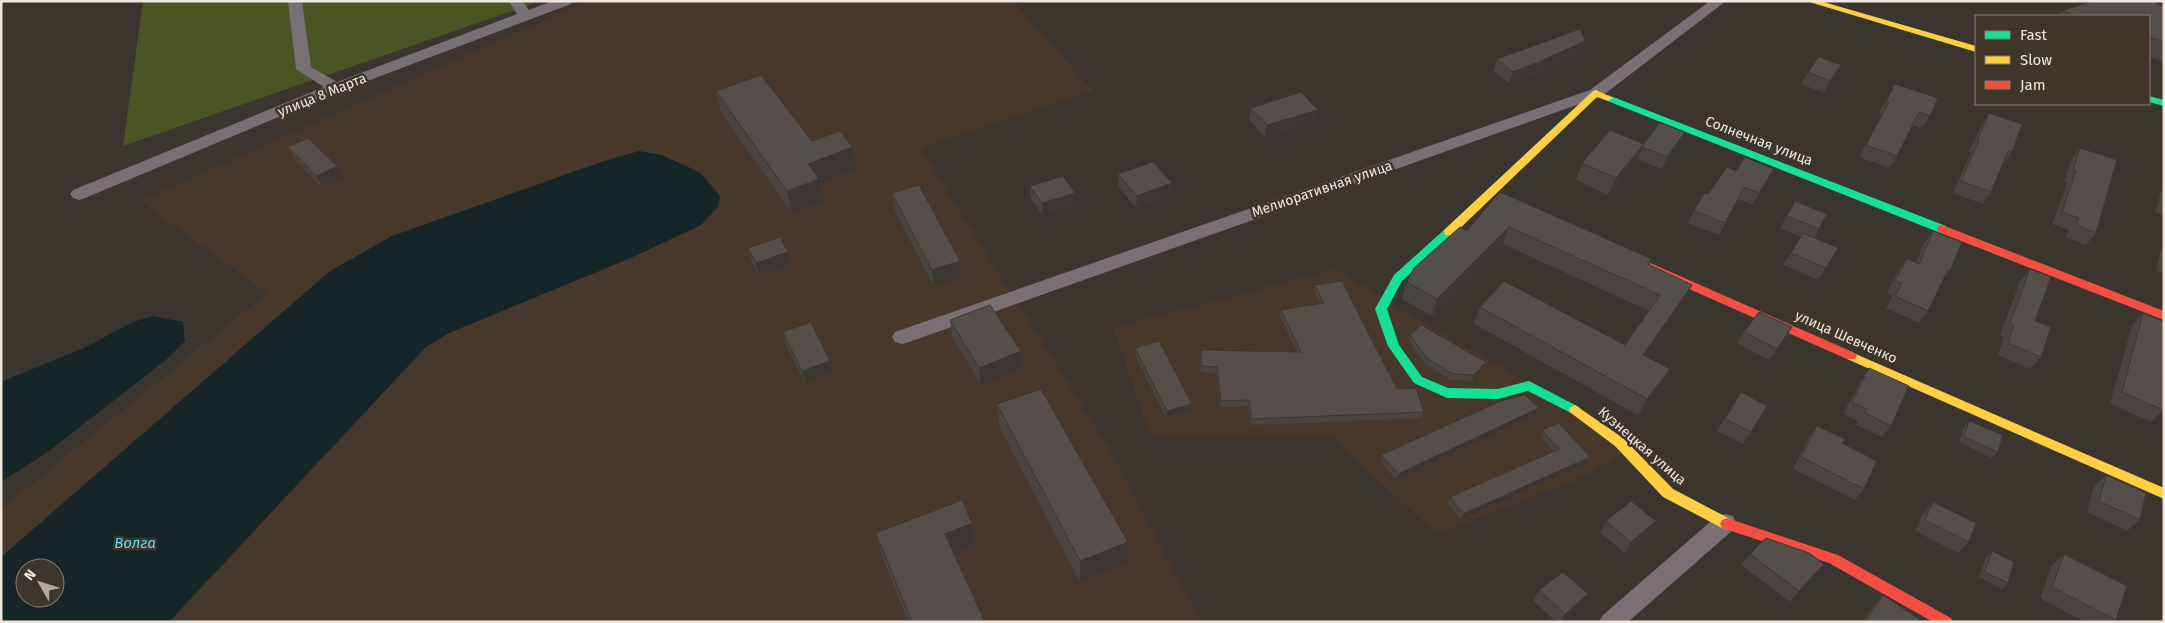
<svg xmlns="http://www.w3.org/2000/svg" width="2165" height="623" viewBox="0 0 2165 623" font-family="'Fira Sans',sans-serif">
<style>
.built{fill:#46392b;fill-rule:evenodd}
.green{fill:#4a5425}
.water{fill:#162527;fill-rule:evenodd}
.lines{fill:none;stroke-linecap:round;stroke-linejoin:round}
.street{fill:#797076;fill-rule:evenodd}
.fast{fill:#16e098;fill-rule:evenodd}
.slow{fill:#ffcf43;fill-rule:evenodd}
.jam{fill:#f24e42;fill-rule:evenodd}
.wall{fill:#484440}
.shaded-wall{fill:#3b3734}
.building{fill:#544f4a;stroke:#3b3734}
.labels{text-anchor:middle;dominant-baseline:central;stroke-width:5;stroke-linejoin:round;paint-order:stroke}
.street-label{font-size:14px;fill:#eee7e0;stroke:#3f352a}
.water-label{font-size:15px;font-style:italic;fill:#5be1f3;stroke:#3f352a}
</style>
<rect width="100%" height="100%" fill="#3a352f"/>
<path class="built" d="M587,1H1013L1093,91L920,148L1108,446L1201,622H1V509L267,293L140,201ZM25,568H55V598H25Z
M1335,269L1422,322L1639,445L1579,479L1437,534L1331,437L1150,435L1113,328Z"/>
<path class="green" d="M143,1H541L123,146Z"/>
<path class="water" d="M639,151L662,155L701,173L720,196L718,207L701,225L633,257L449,333L426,347L169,622H1V557L330,271L392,236L601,162ZM25,568H55V598H25Z
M153,316L183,322L185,341L167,359L49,451L1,482V382L86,347L133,322Z"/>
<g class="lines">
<path class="street" d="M288,1H302L311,67L337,82L517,14L509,1H523L529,10L552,1H573L571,4L341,91L85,198L79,200L73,198L70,194L73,190L324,87L296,69Z
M1710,1H1726L1602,96L909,342L902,344L895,342L892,337L895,332L1590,90Z
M1725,514L1733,516L1736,523L1733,530L1628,622H1599L1603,615L1717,516Z"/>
<path class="fast" d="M1608,95L1946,226L1947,229L1946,232H1938L1605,100L1603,98Z
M2149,96L2164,100V106L2149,102Z
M1449,228L1453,229L1454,232L1453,235L1402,281L1387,309L1399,345L1422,377L1448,388L1498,389L1529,381L1579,407L1581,410L1579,413H1571L1528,391L1498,399L1447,398L1414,383L1388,346L1375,309L1394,275L1445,229Z"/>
<path class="slow" d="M1806,1H1820L1976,46V52Z
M1596,90L1613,98L1608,101L1597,97L1453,235H1445L1444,232L1445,229L1593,91Z
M1851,352L2164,488V499L1847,359L1845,356L1847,353Z
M1575,405L1623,438L1673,489L1732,520L1734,524L1732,528L1727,530L1722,528L1663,497L1615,446L1571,413L1569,410L1571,407Z"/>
<path class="jam" d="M1942,225L2164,311V320L1938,232L1937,229L1938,226Z
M1648,262L1855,353L1857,356L1855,359H1847L1644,269L1643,266Z
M1727,518L1838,555L1951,618L1953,622H1933L1829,563L1722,528L1720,524L1722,520Z"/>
</g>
<path class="wall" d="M2164,7V62L2149,57V16H2057L2061,11Z
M1585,41L1581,53L1538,73L1509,83L1493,71L1497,59Z
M1841,65L1835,77L1824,93L1801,84L1808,72Z
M1895,84L1930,116L1922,128L1913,125L1897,156L1889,168L1859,157L1882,114L1879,113Z
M716,91L812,141L856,169L820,183L824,201L792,213L721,113Z
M1251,108L1318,110L1315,121L1265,137L1249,120Z
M1989,113L2012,152L2003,164L1991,192L1983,204L1953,193L1971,152H1969L1981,125Z
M1644,144H1680L1662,169L1637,159L1608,195L1576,180L1582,163Z
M288,147L337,166L344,178L323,188L295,159Z
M2080,148L2096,233L2086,245L2066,237L2069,230L2052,224L2067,183L2064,182L2071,160Z
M1736,171L1768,181L1752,205L1738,199L1719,235L1688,223L1694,211L1708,194Z
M1118,174L1172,183L1171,195L1136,208L1118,186Z
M1030,186L1075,193V205L1042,215L1031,198Z
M2164,190V215L2155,212L2161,192Z
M1500,192L1652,259L1649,265L1683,302L1645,356L1670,369L1660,386L1638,415L1474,324L1480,307L1625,345L1649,311L1503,244L1432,316L1402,299L1407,282L1467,231Z
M892,193L960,261L962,278L934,287L895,211Z
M1795,201L1819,229L1814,238L1826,268L1818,280L1783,265L1801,237L1780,228Z
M1933,231L1950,271L1942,281L1928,311L1919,323L1886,308L1893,295L1887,293L1898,271L1907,259L1916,263L1924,243Z
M2164,247V273L2156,271L2161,250Z
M748,248L791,264L759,275L751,260Z
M2030,269L2035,321L2041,357L2030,369L1998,355L2004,337L2000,335L2020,281Z
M1315,285L1397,389L1424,412L1422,418L1251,425L1248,406L1221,407L1216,373L1201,372L1200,356L1201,350L1297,352L1280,316L1281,310L1320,303L1314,291Z
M2143,313L2163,410L2151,422L2110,404L2132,325Z
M950,320L1022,369L981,385L952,337Z
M1792,327L1769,360L1737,343L1744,332Z
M783,332L830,361L833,372L805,383L786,344Z
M1410,335L1483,368L1472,381L1451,380L1425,364L1409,341Z
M1135,348L1192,404L1191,410L1166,417L1135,354Z
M1869,368L1891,426L1882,437L1856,425L1858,421L1843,414L1861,380Z
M1741,392L1751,432L1743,444L1717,431Z
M997,404L1128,542L1127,562L1080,582L999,426Z
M1536,414L1396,480L1380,461L1381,455Z
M1969,421L1998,452L1992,458L1959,442L1964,427Z
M1817,426L1842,443L1864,489L1855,500L1793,469L1809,437Z
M1542,430L1590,457L1587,463L1461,520L1447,503L1450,497L1553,451L1540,436Z
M2106,475L2140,520L2127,531L2087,512L2094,486Z
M1933,502L1969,542L1958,553L1915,531L1923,513Z
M1606,521L1649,532L1625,553L1600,533Z
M972,523L975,544L953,552L985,622H908L881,553L876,533Z
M1992,551L2008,583L2002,589L1979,577L1986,557Z
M1750,554L1815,575L1790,602L1741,565Z
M2064,554L2116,620L2114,622H2085L2040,598L2052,565Z
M1539,590L1588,594L1582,605L1562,622H1556L1533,601Z
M1883,595L1917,622H1862L1873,606Z"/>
<path class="shaded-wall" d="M1585,41L1581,53L1538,73L1509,83L1513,72Z
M1841,65L1835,77L1824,93L1830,81Z
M1318,110L1315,121L1265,137L1267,125Z
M1685,132L1680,144L1662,169L1667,157Z
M1644,144L1636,161L1608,195L1616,178Z
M852,147L856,169L820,183L824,201L792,213L787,191L808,164Z
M337,166L344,178L323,188L316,176Z
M1774,169L1768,181L1752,205L1759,193Z
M1172,183L1171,195L1136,208L1137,196Z
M1075,193V205L1042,215V203Z
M1509,227L1503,244L1432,316L1437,299Z
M788,252L791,264L759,275L756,263Z
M960,261L962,278L934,287L932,270Z
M1692,285L1683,302L1635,372L1643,355Z
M1792,327L1785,339L1769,360L1777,349Z
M1021,351L1022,369L981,385L979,368Z
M830,361L833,372L805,383L802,371Z
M1486,362L1483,368L1472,381L1474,375Z
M1670,369L1660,386L1638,415L1647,399Z
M1192,404L1191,410L1166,417L1167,411Z
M1539,408L1536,414L1396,480L1398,474Z
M1590,457L1587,463L1461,520L1463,514Z
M1656,521L1649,532L1625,553L1631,542Z
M972,523L975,544L948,554L945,534Z
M1128,542L1127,562L1080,582V561Z
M1824,564L1815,575L1790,602L1799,591Z
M1588,594L1582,605L1562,622H1560L1565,614Z"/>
<path class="building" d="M2093,1H2153L2164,7V42L2149,37V16H2077L2061,11Z
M1580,29L1585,41L1541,61L1513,72L1497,59Z
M1819,57L1841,65L1830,81L1808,72Z
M761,75L812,141L840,131L852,147L808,164L819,179L787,191L716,91Z
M1895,84L1938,98L1930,116L1919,112L1897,156L1866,145L1889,102L1886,101Z
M1301,92L1318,110L1267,125L1251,108Z
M1989,113L2022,124L2012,152L2008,151L1991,192L1961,181L1979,140H1977Z
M1660,122L1685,132L1667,157L1642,147L1644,144Z
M1610,130L1644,144L1616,178L1582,163Z
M308,138L337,166L316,176L288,147Z
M2080,148L2117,160L2096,233L2076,225L2079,218L2062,212L2076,171L2073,170Z
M1745,157L1774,169L1759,193L1744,187L1725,223L1694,211L1704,193L1708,194L1727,167L1736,171Z
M1153,162L1172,183L1137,196L1118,174Z
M1063,176L1075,193L1042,203L1030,186Z
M919,185L960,261L932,270L892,193Z
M1500,192L1652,259L1648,264L1692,285L1643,355L1670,369L1647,399L1480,307L1504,281L1625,345L1660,295L1509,227L1437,299L1407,282L1414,268L1460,227L1467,231Z
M1795,201L1827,214L1819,229L1787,216Z
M1933,231L1962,242L1950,271L1948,270L1928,311L1895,296L1902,283L1895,281L1907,259L1919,264Z
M1803,233L1838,248L1826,268L1791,253Z
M780,237L788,252L756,263L748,248Z
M2030,269L2051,277L2035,321L2051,327L2041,357L2008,343L2014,325L2010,323Z
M1342,281L1397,389L1416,388L1424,412L1252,419L1249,400L1221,401L1217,367L1202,366L1201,350L1301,352L1281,310L1324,303L1315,285Z
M990,305L1021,351L979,368L950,320Z
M1759,312L1792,327L1777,349L1744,332Z
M2143,313L2164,322L2163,410L2122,392Z
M811,322L830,361L802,371L783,332Z
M1421,325L1486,362L1474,375L1453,374L1427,358L1410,335Z
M1159,341L1192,404L1167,411L1135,348Z
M1869,368L1909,386L1891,426L1865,413L1867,409L1852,402Z
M1041,389L1128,542L1080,561L997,404Z
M1741,392L1767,406L1751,432L1725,419Z
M1525,395L1539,408L1398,474L1381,455L1501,401Z
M1969,421L2003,435L1998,452L1964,437Z
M1559,423L1590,457L1463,514L1450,497L1559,449L1542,430Z
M1817,426L1845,439L1842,443L1877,461L1864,489L1801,457Z
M2106,475L2146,493L2140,520L2099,501Z
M962,500L972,523L945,534L985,622H912L876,533Z
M1631,501L1656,521L1631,542L1606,521Z
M1933,502L1976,523L1969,542L1925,520Z
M1766,538L1809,553L1824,564L1799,591L1750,554Z
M1992,551L2014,562L2008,583L1985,572Z
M2064,554L2127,586L2116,620L2052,587Z
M1563,572L1588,594L1565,614L1539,590Z
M1883,595L1919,619L1917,622H1865Z
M1693,619L1697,622H1691Z"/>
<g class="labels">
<g class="street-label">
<text transform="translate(322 95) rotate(-22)">улица 8 Марта</text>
<text transform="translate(1759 141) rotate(21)">Солнечная улица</text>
<text transform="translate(1322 189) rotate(-19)">Мелиоративная улица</text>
<text transform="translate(1846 337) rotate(24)">улица Шевченко</text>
<text transform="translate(1642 446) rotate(41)">Кузнецкая улица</text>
</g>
<g class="water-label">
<text x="135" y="543">Волга</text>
</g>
</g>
<rect width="2165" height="623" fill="none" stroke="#eee7e0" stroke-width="5"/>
<rect x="1975" y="15" width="175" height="90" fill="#3f352a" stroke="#857c73"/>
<rect x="1985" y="31" width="25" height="8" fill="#16e098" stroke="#857c73"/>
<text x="2020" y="40" font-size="15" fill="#eee7e0">Fast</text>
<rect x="1985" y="56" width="25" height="8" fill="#ffcf43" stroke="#857c73"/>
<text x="2020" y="65" font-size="15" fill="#eee7e0">Slow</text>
<rect x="1985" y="81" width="25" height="8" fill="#f24e42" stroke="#857c73"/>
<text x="2020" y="90" font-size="15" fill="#eee7e0">Jam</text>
<g transform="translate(40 583) rotate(309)"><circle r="24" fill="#3f352a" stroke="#857c73"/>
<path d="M0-4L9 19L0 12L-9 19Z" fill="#afa9a2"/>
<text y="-8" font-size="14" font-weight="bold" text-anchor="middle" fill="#eee7e0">N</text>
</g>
</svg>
